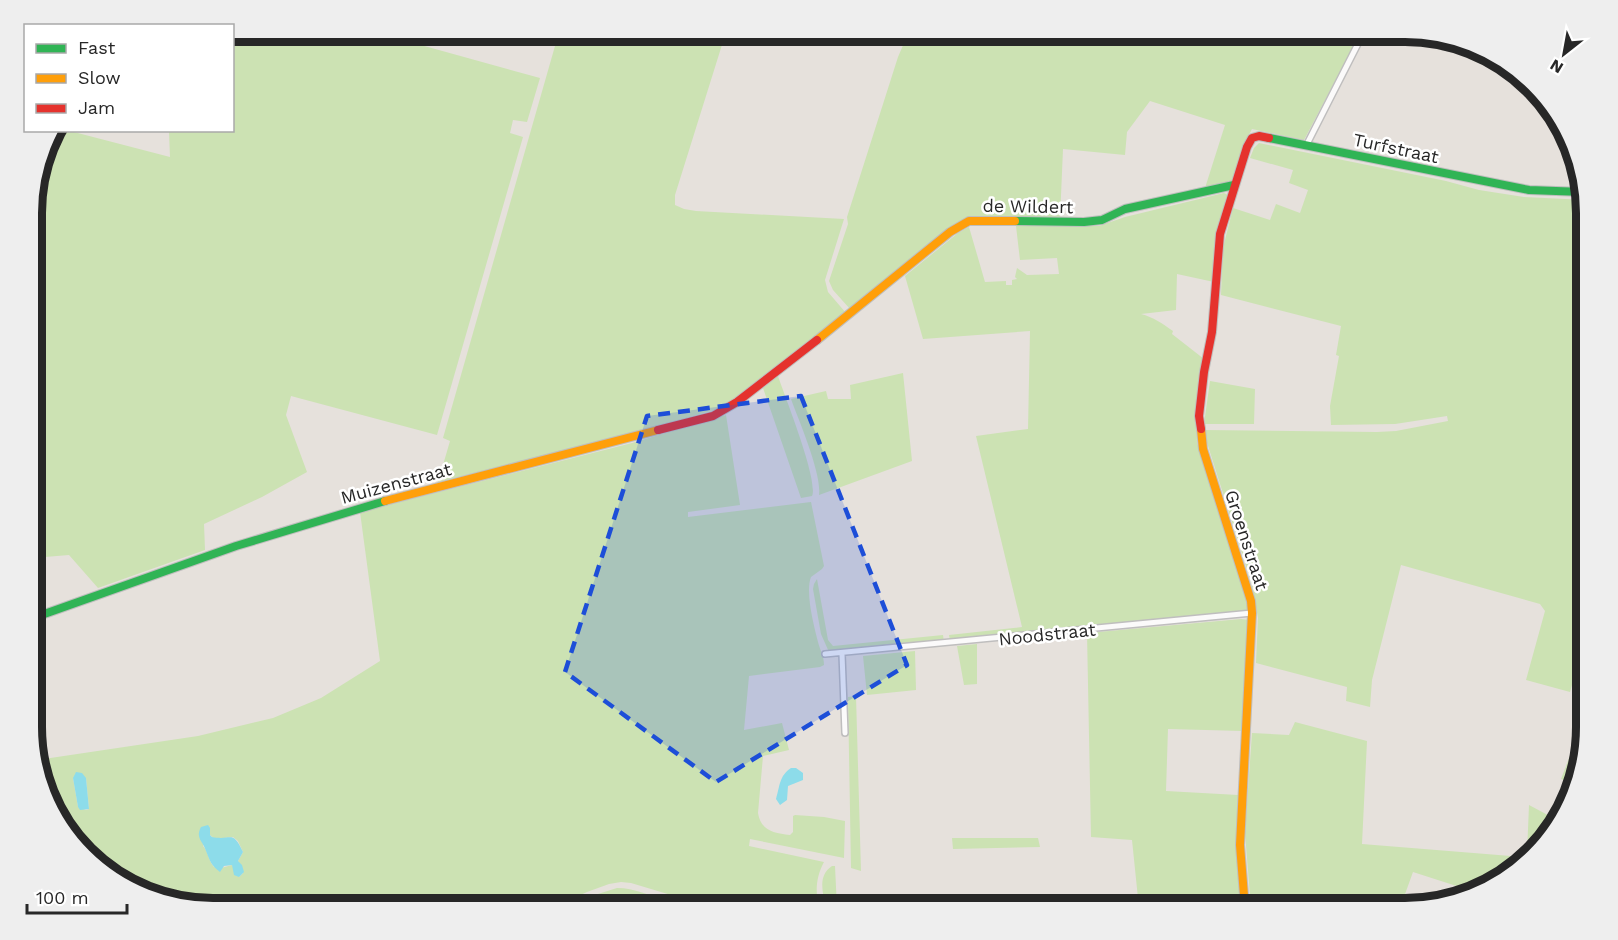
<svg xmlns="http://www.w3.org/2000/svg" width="1618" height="940" viewBox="0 0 1618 940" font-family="'Work Sans',sans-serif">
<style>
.green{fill:#cce2b3;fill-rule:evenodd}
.water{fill:#8ddcea}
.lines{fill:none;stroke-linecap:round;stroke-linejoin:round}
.street-casing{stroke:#bfbebe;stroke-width:8}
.fast-casing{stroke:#bfbebe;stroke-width:10}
.slow-casing{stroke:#bfbebe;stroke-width:10}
.jam-casing{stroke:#bfbebe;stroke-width:10}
.street{stroke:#fbfafa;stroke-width:5}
.fast{stroke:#30b455;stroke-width:8}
.slow{stroke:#ff9f0a;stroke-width:8}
.jam{stroke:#e5322d;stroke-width:8}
.marked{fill:#1d4ed8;fill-opacity:0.2;stroke:#1d4ed8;stroke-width:4.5;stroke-dasharray:12 8;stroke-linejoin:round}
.labels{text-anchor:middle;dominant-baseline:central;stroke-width:5;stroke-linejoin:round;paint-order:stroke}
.street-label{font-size:18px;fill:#272727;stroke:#fff}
.rim{fill:none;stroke:#272727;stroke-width:8}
</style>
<rect width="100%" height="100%" fill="#e6e1dc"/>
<path class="green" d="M233,32H374L540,78L527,122L513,120L510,133L523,137L437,435L291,396L286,415L307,472L262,497L204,524L205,550L98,588L69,555L33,558V190L52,131H70L170,157L169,131L232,130Z
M559,32H726L675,195V205L684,209L696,211L844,219L825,280L828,292L846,313L732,401L718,409L623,436L438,482L450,441L443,438Z
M838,32H1325L1329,37L1345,34L1346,32H1361L1304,140L1252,129L1244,144L1233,182L1205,188L1225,125L1150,101L1127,132L1125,155L1063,149L1060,219H970L850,309L833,290L829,281L848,224L847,217L898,57L904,43Z
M1259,143L1446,181L1479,190L1524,197L1586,200V636L1570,692L1526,680L1545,611L1540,604L1401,565L1372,680L1370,707L1346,701L1347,687L1256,663L1258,618L1252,585L1203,430L1377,432L1396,431L1448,421L1447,416L1395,424L1331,425L1330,406L1339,356L1336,355L1341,326L1221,295L1223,248L1233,208L1270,220L1276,204L1300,213L1308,190L1289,183L1293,170L1250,158L1254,148Z
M1224,193L1228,195L1214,282L1177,274L1176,310L1141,314C1153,317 1163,324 1173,331L1172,334L1204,359L1196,410L1197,443L1246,595L1248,611L950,641L949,635L1022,627L976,436L1028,429L1030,331L923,339L905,276L958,233L969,227L985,282L1006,281V285H1012V280L1017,279L1015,277L1017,268L1027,275L1059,274L1057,258L1020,260L1016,226H1099L1125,217Z
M903,373L912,461L819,495C822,474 799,421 791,399L826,391L828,399H851L850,385Z
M778,376C785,397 819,481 812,496L801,498L763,388Z
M1210,381L1255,389L1254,424H1204Z
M726,415L740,505L688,512V517L811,502L824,566L822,569L811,577C805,592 814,626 818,642C820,650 824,656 824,665L820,667L749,676L744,730L782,723L789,750L763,756L758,813C761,831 774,833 790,835L793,832V816L795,815L824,817L845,821L844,858L750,839L749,846L824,862C816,877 815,891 819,908H741L722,899L671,895L631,883L621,882L609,884L587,892L574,898L562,908H213L122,884L62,827L37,760L198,736L273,718L321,698L380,661L360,512L632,443ZM73,778H86L89,809L86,810L78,807ZM210,828V835L215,839L233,837L238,841L243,852L238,861L243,873L239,877L232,865L221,868L214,867C208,860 208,851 203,846Z
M817,579L828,640L833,646L943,635L944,642L829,652L821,634L813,589L814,584Z
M1241,619L1249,620L1243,731L1168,729L1166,791L1238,795L1236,843L1242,908H1139L1132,840L1091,837L1087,633Z
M977,644V684L964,685L957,646Z
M915,651L916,690L867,695L863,656Z
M856,696L861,871L851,868L848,697Z
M1295,722L1367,741L1362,844L1523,857L1496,884L1472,891L1413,872L1400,908H1251L1245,833L1252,733L1289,735Z
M1583,722L1586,723V738L1573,783L1561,779Z
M1529,805L1559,821L1527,853Z
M952,838H1038L1040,847L953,849Z
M832,866H835L837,908H826C823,893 817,876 832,866Z
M617,888C635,888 649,896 667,900C688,904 711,899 731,908H572L582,899Z"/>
<path class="water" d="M791,768H796L803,773V780L788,786L787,800L780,805L776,799C780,786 779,776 791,768Z
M76,772L82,773L86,778L89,809L80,810L78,807L73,778Z
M208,825L210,828V835L212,837C232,841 232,829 243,852L238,861L242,865L244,872L239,877L234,875L232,865L224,866L220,872C211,865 210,861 206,851C203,841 195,838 201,827Z"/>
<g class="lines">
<defs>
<path id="street" d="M1307,144L1364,32
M825,654L1252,613
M842,654L845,733"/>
<path id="fast" d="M1269,138L1529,190L1583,192
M1015,221L1084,222L1102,220L1125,209L1234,185
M33,618L236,546L385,501"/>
<path id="slow" d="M817,340L950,232L969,221H1015
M1201,429L1203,449L1251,601L1252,613L1240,845L1245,908
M385,501L658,430"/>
<path id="jam" d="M1201,429L1199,416L1204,372L1212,332L1220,234L1247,147L1252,138L1259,136L1269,138
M658,430L713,416L737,402L817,340"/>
</defs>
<use href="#street" class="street-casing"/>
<use href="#fast" class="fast-casing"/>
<use href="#slow" class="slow-casing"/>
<use href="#jam" class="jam-casing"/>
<use href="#street" class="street"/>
<use href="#fast" class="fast"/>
<use href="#slow" class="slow"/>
<use href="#jam" class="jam"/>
</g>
<path class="marked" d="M801,396L907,665L716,782L565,672L647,416Z"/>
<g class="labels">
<g class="street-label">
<text transform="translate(1396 148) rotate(12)">Turfstraat</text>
<text transform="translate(1028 206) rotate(1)">de Wildert</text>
<text transform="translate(396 483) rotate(-15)">Muizenstraat</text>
<text transform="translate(1247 540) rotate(72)">Groenstraat</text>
<text transform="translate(1047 634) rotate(-6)">Noodstraat</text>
</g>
</g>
<path d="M0 0H1618V940H0ZM213 42H1405A171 171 0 0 1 1576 213V727A171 171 0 0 1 1405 898H213A171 171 0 0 1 42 727V213A171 171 0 0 1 213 42Z" fill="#eee" fill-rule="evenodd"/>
<path class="rim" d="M213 42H1405A171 171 0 0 1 1576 213V727A171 171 0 0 1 1405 898H213A171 171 0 0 1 42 727V213A171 171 0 0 1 213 42Z"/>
<rect x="24" y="24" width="210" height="108" fill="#ffffff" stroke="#a9a9a9" stroke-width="1.5"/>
<rect x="36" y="44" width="30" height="9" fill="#30b455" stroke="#a9a9a9" stroke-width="1.5"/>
<text x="78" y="54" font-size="18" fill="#272727">Fast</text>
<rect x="36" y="74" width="30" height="9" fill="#ff9f0a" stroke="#a9a9a9" stroke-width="1.5"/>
<text x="78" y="84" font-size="18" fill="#272727">Slow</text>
<rect x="36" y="104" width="30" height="9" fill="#e5322d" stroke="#a9a9a9" stroke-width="1.5"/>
<text x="78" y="114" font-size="18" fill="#272727">Jam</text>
<g transform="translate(1564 54) rotate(211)" stroke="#ffffff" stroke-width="4.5" paint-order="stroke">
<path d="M0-4.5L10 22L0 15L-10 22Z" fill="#272727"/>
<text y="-9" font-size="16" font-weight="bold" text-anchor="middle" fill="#272727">N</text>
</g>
<path d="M27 904v9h100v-9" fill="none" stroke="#272727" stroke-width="3"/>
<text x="36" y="904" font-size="18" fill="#272727" stroke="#ffffff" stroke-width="4.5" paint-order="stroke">100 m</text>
</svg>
